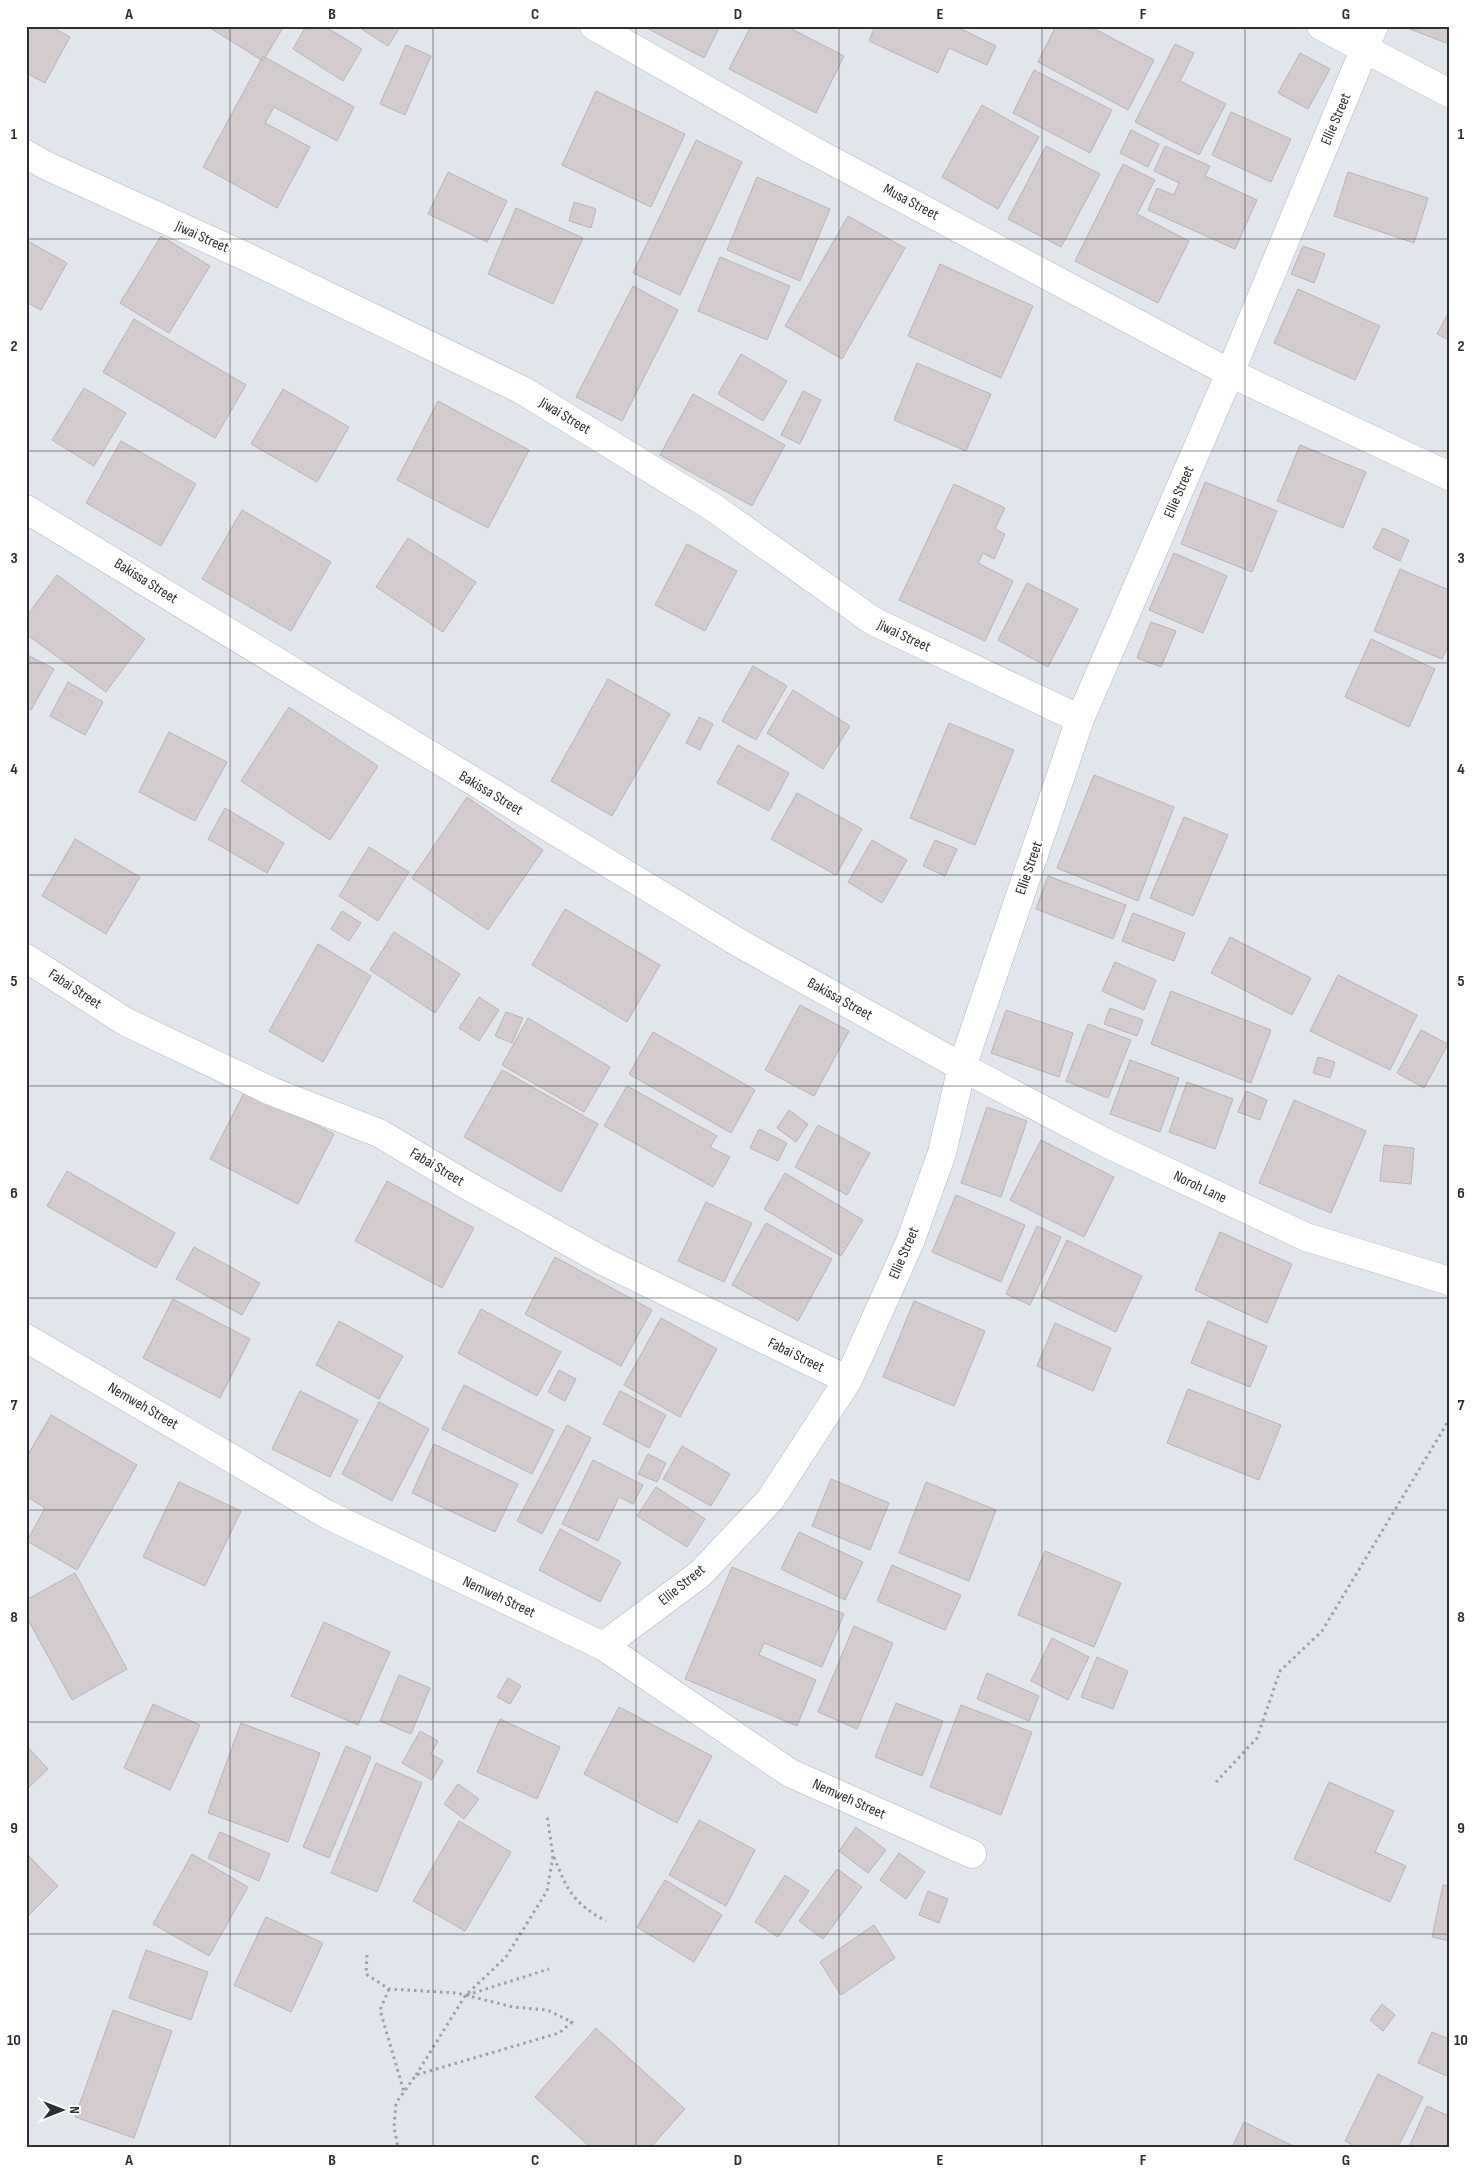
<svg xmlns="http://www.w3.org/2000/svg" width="1475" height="2173" viewBox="0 0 1475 2173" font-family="'Sofia Sans Condensed',sans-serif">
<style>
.building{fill:#d3cbcd;stroke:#bcb4b7}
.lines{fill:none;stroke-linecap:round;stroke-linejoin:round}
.street-casing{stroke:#b3b7bd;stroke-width:29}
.path{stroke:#9c9fa4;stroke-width:3;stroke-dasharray:2.5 4;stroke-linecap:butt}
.street{stroke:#fff;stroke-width:28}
.grid{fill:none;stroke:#2d2e31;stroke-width:1;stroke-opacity:0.55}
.labels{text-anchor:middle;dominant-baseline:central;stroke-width:5;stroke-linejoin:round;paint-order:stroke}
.street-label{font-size:15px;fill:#2d2e31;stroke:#fff}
.neatline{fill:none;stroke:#2d2e31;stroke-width:2}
.grid-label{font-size:16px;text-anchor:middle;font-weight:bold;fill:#2d2e31}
</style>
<rect width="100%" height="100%" fill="#e1e5ec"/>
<path class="building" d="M33,26H50L70,37L45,83L26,73V38Z
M207,26H284L263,61Z
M306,26H324L362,49L343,81L293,49Z
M357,26H401L388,46Z
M643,26H720L704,58Z
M751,26H786L844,56L816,113L729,69Z
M875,26H955L996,46L987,65L949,48L938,73L869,41Z
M1056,26H1089L1154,60L1128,110L1038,62Z
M1402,26H1449V44Z
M1175,44L1194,53L1180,81L1226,104L1199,155L1135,122Z
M406,45L431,56L405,115L380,104Z
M1300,53L1330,69L1308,109L1278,93Z
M263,56L354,107L337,141L274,107L265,123L310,147L277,208L203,167Z
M1034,70L1112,110L1090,153L1013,113Z
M596,91L685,134L651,207L562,165Z
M982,105L1039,137L998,209L942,177Z
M1231,112L1291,139L1271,182L1212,155Z
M1131,130L1159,144L1148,167L1120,153Z
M696,140L742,162L680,295L633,273Z
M1046,146L1100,174L1061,247L1008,219Z
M1165,146L1210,166L1205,176L1257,200L1235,249L1148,210L1157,188L1174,195L1179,183L1154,171Z
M1123,164L1155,180L1137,214L1189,241L1158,303L1075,261Z
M448,172L507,201L487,242L428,214Z
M1348,172L1428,198L1414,243L1334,216Z
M757,177L830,209L800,281L727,250Z
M574,202L596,209L591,228L569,221Z
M516,208L583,238L553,304L488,274Z
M848,216L905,248L842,359L785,326Z
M161,236L210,266L169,333L120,303Z
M26,240L67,263L41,310L26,302Z
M1303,246L1325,254L1314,283L1291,274Z
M720,257L790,286L767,340L698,311Z
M940,264L1033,306L1001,378L908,336Z
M633,286L678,310L622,421L576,397Z
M1298,289L1380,326L1355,380L1274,343Z
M1449,312V340L1437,334Z
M134,319L246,385L215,438L103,372Z
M741,354L787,381L763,421L718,394Z
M917,363L991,394L966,451L894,420Z
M84,388L126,413L94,466L52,440Z
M283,389L349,427L317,482L251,444Z
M803,391L821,400L800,444L781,435Z
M693,394L785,445L752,506L660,455Z
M438,401L529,450L488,528L397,480Z
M121,441L196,484L161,546L86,503Z
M1300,445L1366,472L1343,528L1277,501Z
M1205,482L1277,511L1252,572L1181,544Z
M954,484L1005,508L995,529L1005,534L994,559L983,553L978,563L1013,581L985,641L899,600Z
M242,510L331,562L291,631L202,579Z
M1383,528L1409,540L1400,561L1373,548Z
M408,538L476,582L443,632L376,587Z
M687,544L737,571L705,631L655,605Z
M1174,553L1227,576L1203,633L1149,610Z
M1400,569L1449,590V644L1442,659L1374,631Z
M57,575L145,639L106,692L26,634V617Z
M1027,583L1078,609L1048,667L998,640Z
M1151,622L1176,631L1161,667L1137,658Z
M1371,639L1435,669L1409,727L1345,697Z
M26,654L54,669L31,710L26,707Z
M753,666L787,686L756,740L722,721Z
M608,679L670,714L612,816L551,781Z
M68,682L103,702L85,735L50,716Z
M793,690L850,726L823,769L767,733Z
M289,707L378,766L330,840L241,781Z
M699,717L713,724L700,750L686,743Z
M949,723L1014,750L975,845L910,818Z
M169,732L227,762L195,821L139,792Z
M738,745L789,773L769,811L717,783Z
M1094,775L1174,807L1138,901L1057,868Z
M797,793L862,829L836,875L771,839Z
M467,797L543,850L488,930L412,878Z
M225,808L284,843L267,873L208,839Z
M1184,817L1228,835L1193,916L1150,898Z
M75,839L140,877L106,934L42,896Z
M872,840L907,860L882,903L848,882Z
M935,840L957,849L945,876L923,866Z
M369,847L409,872L378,921L339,896Z
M1048,876L1126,905L1113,939L1036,909Z
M565,909L660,965L627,1022L532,965Z
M342,911L361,923L349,941L331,929Z
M1133,913L1185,933L1174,961L1122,941Z
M394,932L460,974L435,1013L370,970Z
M1230,937L1311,978L1292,1015L1211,973Z
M318,944L371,976L323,1062L269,1031Z
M1115,962L1156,980L1144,1010L1102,991Z
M1338,975L1417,1015L1390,1070L1310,1031Z
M1171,991L1271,1030L1251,1083L1151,1044Z
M479,997L499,1010L479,1041L459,1028Z
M800,1005L849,1031L814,1096L765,1070Z
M1110,1008L1143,1020L1137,1036L1104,1024Z
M1006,1010L1073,1033L1059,1077L991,1053Z
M506,1012L523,1018L512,1043L495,1036Z
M528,1018L610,1067L584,1112L502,1065Z
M1088,1024L1131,1040L1108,1098L1066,1081Z
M1421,1030L1448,1044L1424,1088L1397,1073Z
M653,1032L755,1090L731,1133L629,1074Z
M1318,1057L1335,1062L1330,1078L1313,1073Z
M1130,1060L1179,1078L1160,1132L1110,1114Z
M502,1070L598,1124L561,1192L464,1137Z
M1187,1082L1233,1099L1215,1149L1169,1132Z
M627,1086L717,1136L710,1147L730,1157L713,1187L604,1126Z
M246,1089L334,1134L298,1204L210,1159Z
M1246,1091L1267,1100L1260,1120L1238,1112Z
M1294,1100L1366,1131L1331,1213L1259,1183Z
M987,1107L1027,1121L1001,1197L961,1183Z
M789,1110L808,1124L796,1142L777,1128Z
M818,1125L870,1153L847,1195L795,1167Z
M759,1129L787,1143L778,1161L750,1148Z
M1041,1140L1114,1177L1084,1237L1010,1200Z
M1384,1145L1414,1148L1411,1184L1380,1181Z
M67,1171L175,1233L156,1268L47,1206Z
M785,1173L863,1220L841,1256L764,1209Z
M387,1181L474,1228L442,1288L355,1241Z
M956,1195L1025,1225L1001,1282L932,1252Z
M706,1202L752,1223L724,1282L678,1261Z
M766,1223L832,1259L798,1321L732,1285Z
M1037,1226L1061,1237L1030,1305L1006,1294Z
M1220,1232L1292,1264L1267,1323L1195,1290Z
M1067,1240L1142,1276L1116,1332L1041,1296Z
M194,1247L260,1283L242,1315L176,1279Z
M555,1257L652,1310L621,1366L525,1314Z
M173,1299L250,1339L220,1398L143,1358Z
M914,1301L985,1331L954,1406L883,1377Z
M481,1309L561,1352L537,1396L458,1353Z
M661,1318L717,1349L680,1417L624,1385Z
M339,1321L403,1356L379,1399L316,1365Z
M1208,1321L1267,1346L1250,1387L1191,1363Z
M1055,1323L1111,1348L1093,1391L1037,1366Z
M559,1370L576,1379L565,1401L548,1392Z
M464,1385L554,1430L532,1474L442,1429Z
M1188,1389L1281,1425L1259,1480L1167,1443Z
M300,1391L358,1420L330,1477L272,1449Z
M620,1391L666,1415L649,1448L603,1424Z
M379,1402L429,1429L392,1501L342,1474Z
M51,1415L137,1465L77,1570L27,1541L45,1508L26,1496V1458Z
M567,1425L591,1438L542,1534L517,1521Z
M434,1444L518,1484L495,1532L412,1493Z
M682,1446L730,1474L711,1506L663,1479Z
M648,1454L666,1463L657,1482L638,1474Z
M593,1460L643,1485L633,1504L619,1497L598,1541L562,1524Z
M831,1479L889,1503L870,1550L812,1526Z
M179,1482L241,1511L205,1586L143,1557Z
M926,1482L996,1510L969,1581L899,1553Z
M656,1487L705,1519L687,1547L637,1516Z
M560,1529L621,1562L600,1602L539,1570Z
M799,1532L863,1562L845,1600L781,1569Z
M1045,1551L1121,1583L1094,1647L1018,1615Z
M892,1565L961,1595L945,1630L877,1601Z
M732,1567L844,1614L822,1667L764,1643L759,1655L816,1680L797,1726L685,1679Z
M75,1573L127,1669L72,1700L26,1616V1600Z
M324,1622L390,1652L358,1725L291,1696Z
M854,1626L893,1643L857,1729L818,1712Z
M1052,1638L1089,1657L1068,1700L1031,1681Z
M1097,1657L1128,1671L1113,1709L1081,1697Z
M987,1673L1039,1696L1029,1721L977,1699Z
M399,1675L430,1688L411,1734L380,1721Z
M508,1678L521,1686L510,1704L497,1697Z
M896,1703L943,1721L922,1776L875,1757Z
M153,1704L200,1725L170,1790L124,1768Z
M961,1705L1032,1732L1001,1815L930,1787Z
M619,1707L712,1756L677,1823L584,1774Z
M500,1719L560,1747L537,1799L477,1772Z
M241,1723L320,1753L288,1842L208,1813Z
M420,1731L438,1741L431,1754L443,1761L432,1780L402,1763Z
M26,1745L48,1769L28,1788L26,1786Z
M346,1746L371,1757L329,1858L303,1847Z
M376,1763L422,1783L377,1892L331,1873Z
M1329,1782L1394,1811L1375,1852L1406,1866L1390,1902L1294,1859Z
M458,1784L479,1799L464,1819L444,1804Z
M699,1820L755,1850L726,1906L669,1875Z
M459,1821L511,1852L465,1931L413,1901Z
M856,1827L886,1850L868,1873L839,1851Z
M220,1832L270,1854L259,1881L208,1858Z
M26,1853L58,1886L27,1917L26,1916Z
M899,1853L925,1872L906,1899L880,1880Z
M192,1854L248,1887L209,1956L153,1924Z
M837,1869L862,1887L823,1939L799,1921Z
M785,1875L809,1891L778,1937L755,1922Z
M665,1880L722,1915L694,1962L637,1927Z
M1443,1885L1449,1886V1941L1432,1937Z
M928,1891L948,1899L939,1923L919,1915Z
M266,1917L323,1943L291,2012L234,1985Z
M874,1925L895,1958L841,1995L820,1962Z
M146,1950L208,1972L191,2020L129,1998Z
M1382,2004L1395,2015L1383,2031L1370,2020Z
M113,2010L172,2031L134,2138L75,2117Z
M596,2028L685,2109L651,2147H590L535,2097Z
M1432,2032L1449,2039V2077L1418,2063Z
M1378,2074L1423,2097L1398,2147H1357L1345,2141Z
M1427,2106L1449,2116V2147H1409Z
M1244,2122L1295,2147H1232Z"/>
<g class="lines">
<defs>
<path id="street" d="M594,26L812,150L1230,373L1449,476
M1321,26L1449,93
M26,154L45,165L249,258L522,390L714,508L873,621L1080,719
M26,509L741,944L962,1067L1106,1143L1306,1237L1449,1281
M26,958L126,1022L271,1091L379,1133L463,1183L605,1262L848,1380
M26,1338L328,1515L603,1646L790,1773L972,1854
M603,1646L700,1574L770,1500L848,1380L910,1242L942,1153L962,1067L1080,719L1230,373L1374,26"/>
</defs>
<use href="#street" class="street-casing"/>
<path class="path" d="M1216,1782L1257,1738L1280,1671L1322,1631L1449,1420
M554,1857C567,1890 573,1903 606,1921
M367,1955L366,1974L389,1989L457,1993L513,2007L547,2010L572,2022L559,2033L416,2075L396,2103L394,2127L398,2147
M389,1989L380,2010L404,2092
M467,1995L549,1969
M416,2075L465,1996L506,1957L547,1891L553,1856L547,1815"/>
<use href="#street" class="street"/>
</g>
<path class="grid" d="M230,26V2147M433,26V2147M636,26V2147M839,26V2147M1042,26V2147M1245,26V2147M26,239H1449M26,451H1449M26,663H1449M26,875H1449M26,1086H1449M26,1298H1449M26,1510H1449M26,1722H1449M26,1934H1449"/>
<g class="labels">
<g class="street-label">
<text transform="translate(1336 119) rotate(-67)">Ellie Street</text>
<text transform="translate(911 202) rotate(28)">Musa Street</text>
<text transform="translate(202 237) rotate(24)">Jiwai Street</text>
<text transform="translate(565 416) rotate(31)">Jiwai Street</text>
<text transform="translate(1179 492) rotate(-67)">Ellie Street</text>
<text transform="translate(146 581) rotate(32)">Bakissa Street</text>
<text transform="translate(904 636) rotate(25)">Jiwai Street</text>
<text transform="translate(491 793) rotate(31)">Bakissa Street</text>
<text transform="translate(1029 868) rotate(-71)">Ellie Street</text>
<text transform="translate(75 989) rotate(33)">Fabai Street</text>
<text transform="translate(840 999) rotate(29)">Bakissa Street</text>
<text transform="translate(437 1167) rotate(31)">Fabai Street</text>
<text transform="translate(1200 1187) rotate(25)">Noroh Lane</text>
<text transform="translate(904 1253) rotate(-67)">Ellie Street</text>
<text transform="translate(796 1355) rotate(26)">Fabai Street</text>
<text transform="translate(143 1406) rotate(30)">Nemweh Street</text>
<text transform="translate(682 1585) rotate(-39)">Ellie Street</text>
<text transform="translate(499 1597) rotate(25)">Nemweh Street</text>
<text transform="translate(849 1799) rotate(24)">Nemweh Street</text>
</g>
</g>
<rect width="1475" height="2173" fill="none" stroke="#ffffff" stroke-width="55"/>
<g transform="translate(62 2110) rotate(90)" stroke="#ffffff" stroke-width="4" paint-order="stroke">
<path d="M0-4L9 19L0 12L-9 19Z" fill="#2d2e31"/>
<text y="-8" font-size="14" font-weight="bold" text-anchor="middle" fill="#2d2e31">N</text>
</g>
<rect x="28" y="28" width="1420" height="2118" class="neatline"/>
<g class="grid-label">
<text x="129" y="19">A</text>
<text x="332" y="19">B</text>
<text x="535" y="19">C</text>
<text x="738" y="19">D</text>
<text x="940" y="19">E</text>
<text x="1143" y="19">F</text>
<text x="1346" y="19">G</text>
<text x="14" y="139">1</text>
<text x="1461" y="139">1</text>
<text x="14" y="351">2</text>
<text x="1461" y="351">2</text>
<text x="14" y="563">3</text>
<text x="1461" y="563">3</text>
<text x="14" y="774">4</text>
<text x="1461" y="774">4</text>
<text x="14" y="986">5</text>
<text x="1461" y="986">5</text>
<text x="14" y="1198">6</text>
<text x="1461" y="1198">6</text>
<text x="14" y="1410">7</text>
<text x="1461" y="1410">7</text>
<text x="14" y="1622">8</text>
<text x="1461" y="1622">8</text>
<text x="14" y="1833">9</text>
<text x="1461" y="1833">9</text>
<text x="14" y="2045">10</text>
<text x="1461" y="2045">10</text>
<text x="129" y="2165">A</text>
<text x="332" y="2165">B</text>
<text x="535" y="2165">C</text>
<text x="738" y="2165">D</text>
<text x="940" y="2165">E</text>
<text x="1143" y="2165">F</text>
<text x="1346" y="2165">G</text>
</g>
</svg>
